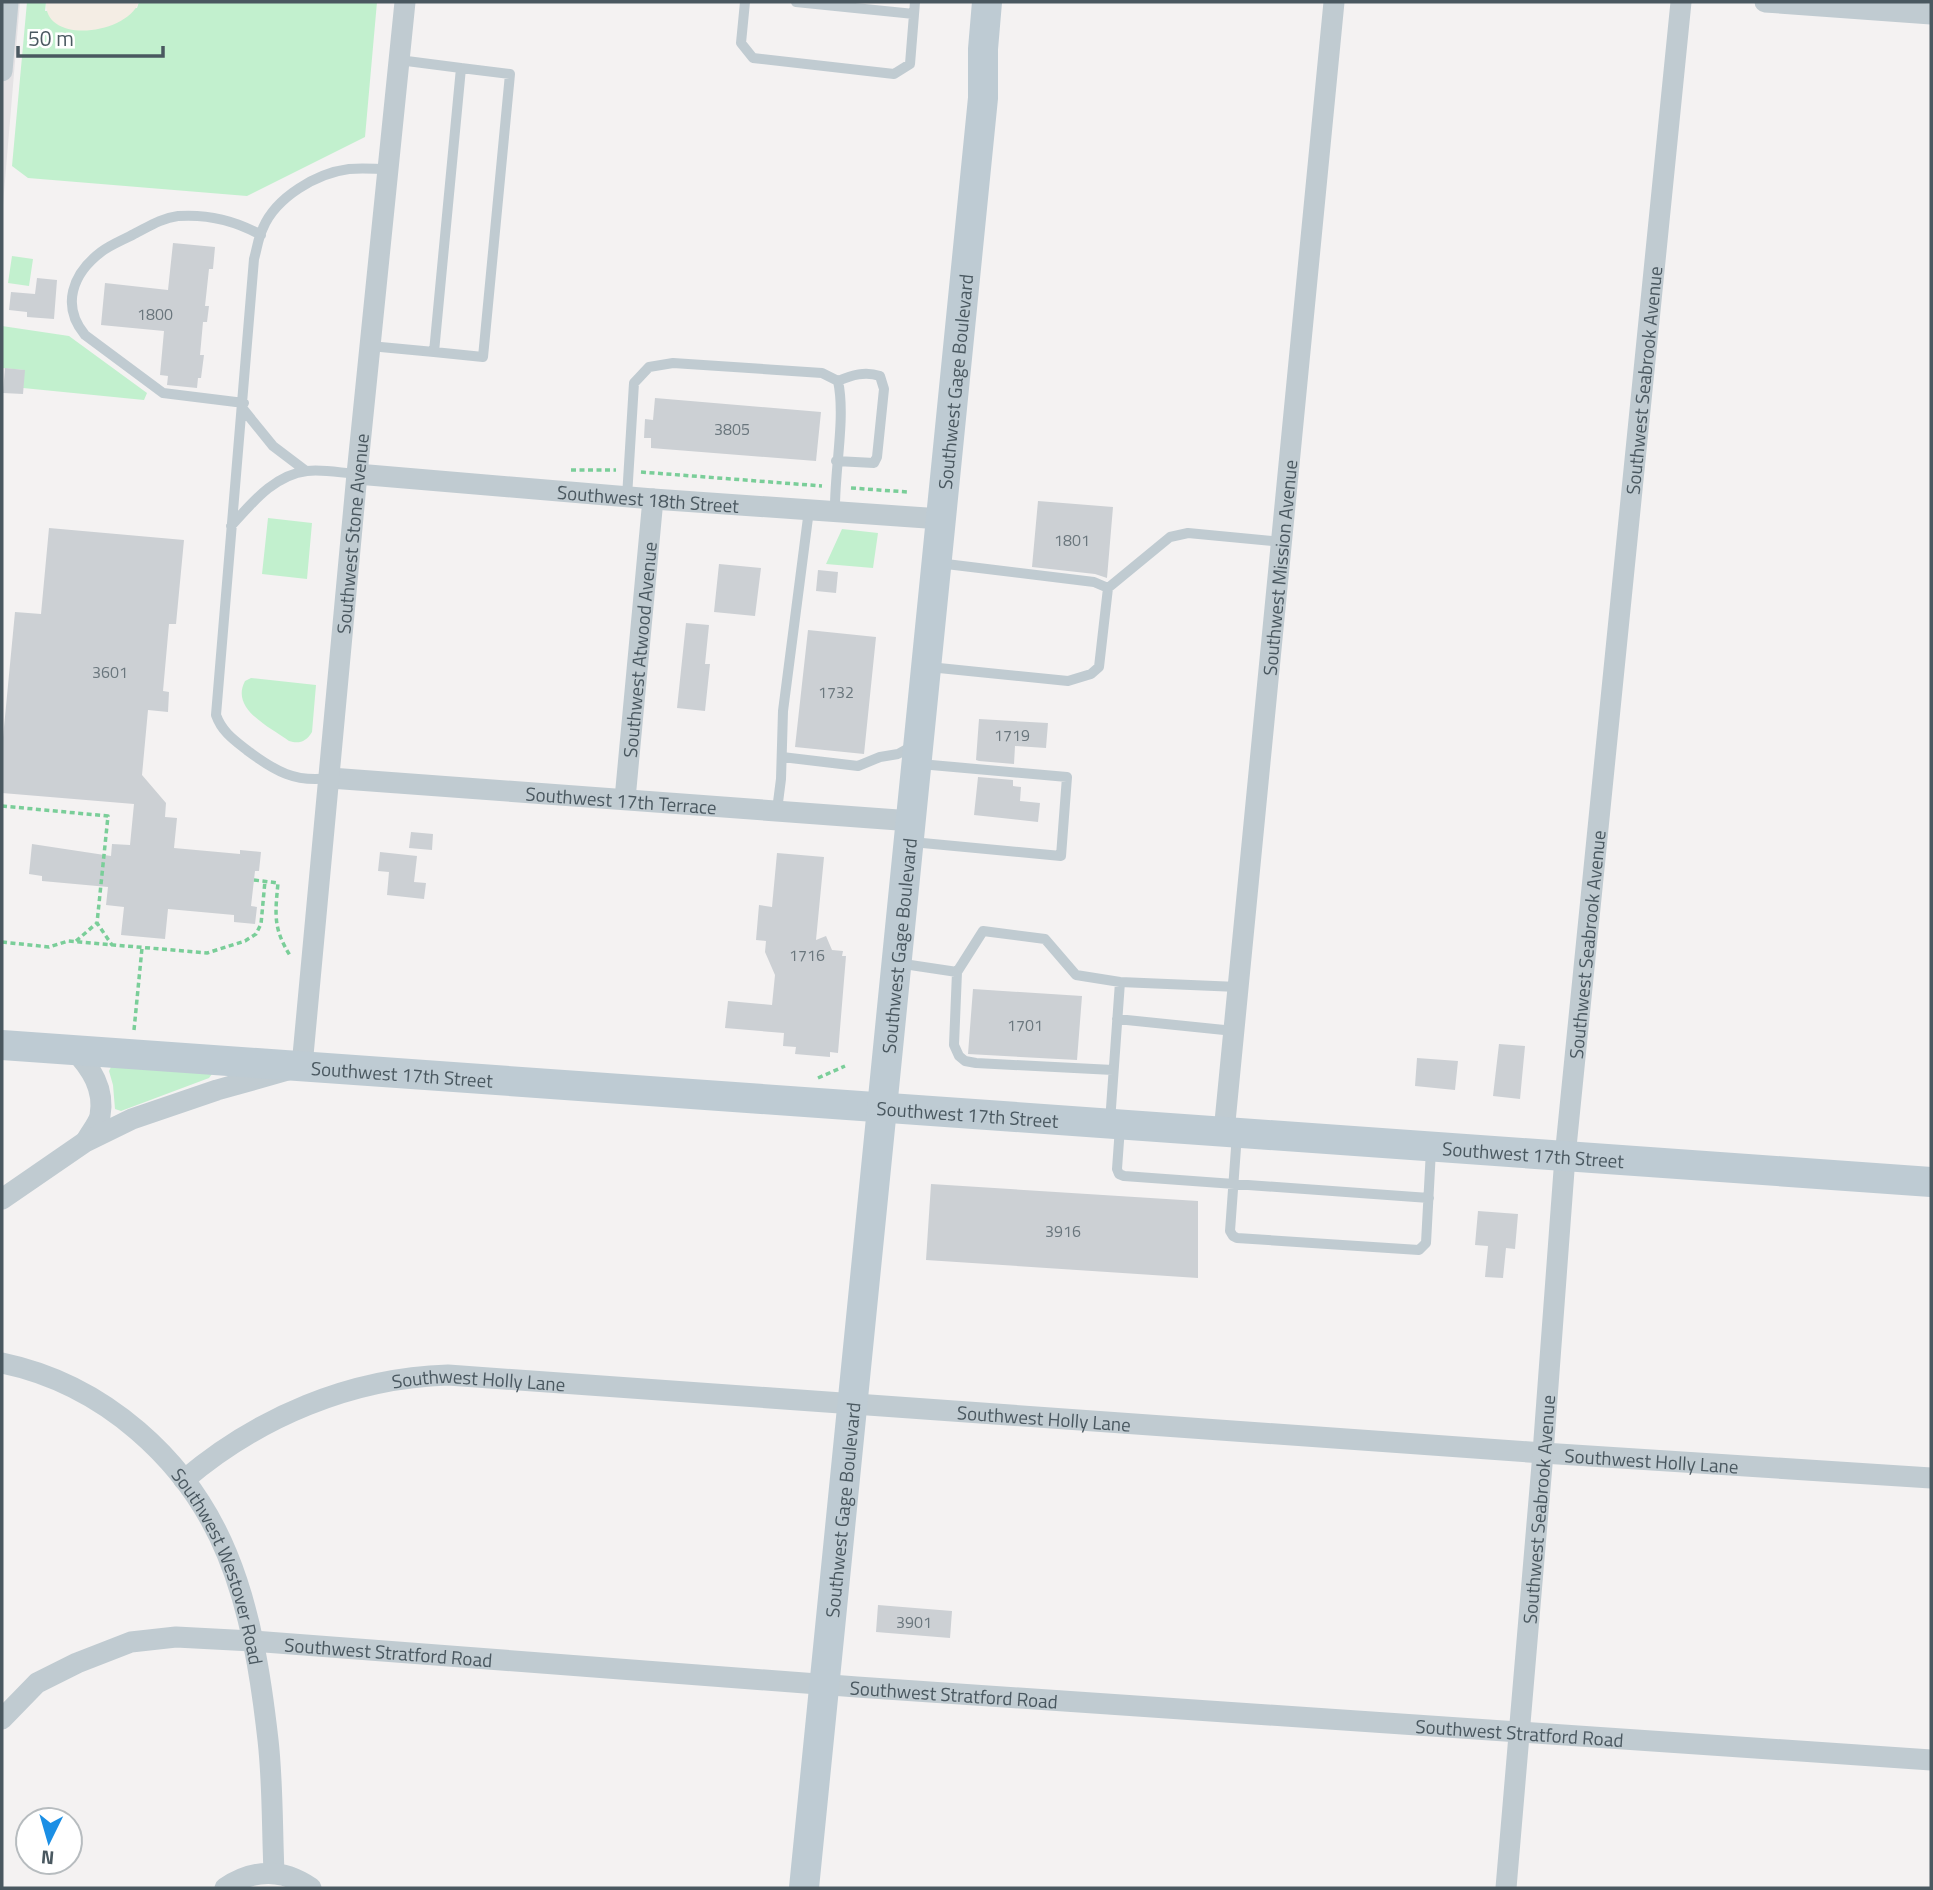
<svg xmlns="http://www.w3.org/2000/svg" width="1933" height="1890" viewBox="0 0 1933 1890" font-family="'Titillium Web',sans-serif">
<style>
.education{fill:#e5e3e5}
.green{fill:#c2f0ce}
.sand{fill:#f4ede4}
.building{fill:#ccd0d4}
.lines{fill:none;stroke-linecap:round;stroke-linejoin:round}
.path{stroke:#7ace99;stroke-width:3.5;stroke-dasharray:5 3.5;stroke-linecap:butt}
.lane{stroke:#c0cbd1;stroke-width:10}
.street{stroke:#c0cbd1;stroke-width:21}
.secondary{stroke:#becbd3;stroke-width:30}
.labels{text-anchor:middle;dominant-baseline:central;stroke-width:5;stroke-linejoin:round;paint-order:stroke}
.number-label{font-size:16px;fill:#6a767d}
.street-label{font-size:19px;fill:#4a5860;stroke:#fff}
</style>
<rect width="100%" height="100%" fill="#f4f2f2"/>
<path class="education" d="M2,2H20L2,216Z"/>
<path class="green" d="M27,2H46L45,11L137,8L139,2H377L365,137L247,196L28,178L12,166Z
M12,256L33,259L29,286L8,283Z
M2,326L69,336L147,393L144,400L23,388L24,370L2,368Z
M268,518L312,523L307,579L262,574Z
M842,529L878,533L873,568L826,564Z
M251,678L316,685L312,732C306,742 299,744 289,741C270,727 230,709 245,681Z
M111,1067L212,1074L209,1078L121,1111L115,1109L113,1085L109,1071Z"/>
<path class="sand" d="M46,2H139C126,35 44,45 46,2Z"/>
<path class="building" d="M173,243L215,247L213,269H209L205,306H209L207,322H203L200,355H204L201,378H198L197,388L167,385L168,376L160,375L164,331L101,325L105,283L168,290Z
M37,278L57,280L54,319L27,317V312L9,310L11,292L35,294Z
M5,368L25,370L23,394L3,393Z
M655,398L821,412L816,461L651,448V438H644L645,419L653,420Z
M1038,501L1113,507L1107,578L1095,574L1032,567Z
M49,528L184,540L176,624H169L163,691L169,692L168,712L148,710L142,775L166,803L165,817L177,818L174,848L240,854V850L261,852L259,871H255L251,906L257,907L255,924L234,922V915L168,909L165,939L121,935L124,907L106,905L108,887L42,881V876L29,874L32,844L111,856L112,844L130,845L134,804L2,793V748L15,612L41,614Z
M719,564L761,568L755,616L714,612Z
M818,570L838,572L836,593L816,591Z
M686,623L709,625L705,664H710L705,711L677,708Z
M808,630L876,637L864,754L795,747Z
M979,719L1048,723L1046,748L1015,746L1014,764L979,761L976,760Z
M978,777L1013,780V786L1021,787L1020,801L1040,803L1038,822L974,815Z
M411,832L433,834L432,850L409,848Z
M380,852L417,856L414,882L426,883L424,899L387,895L389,872L378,871Z
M777,853L824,857L816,940L826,936L832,950L843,951L842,956H846L838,1053L830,1052V1057L795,1054L796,1047L783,1046L784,1033L725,1028L728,1001L772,1005L775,975L765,952L766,941L756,940L759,905L772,907Z
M973,989L1082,996L1077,1060L968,1054Z
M1499,1044L1525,1046L1520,1099L1493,1096Z
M1417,1058L1458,1061L1455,1090L1415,1086Z
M931,1184L1198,1201V1278L926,1260Z
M1478,1211L1518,1214L1515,1249L1506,1248L1503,1278L1485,1277L1488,1246L1475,1245Z
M878,1605L952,1611L950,1638L876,1632Z"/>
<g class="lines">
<path class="path" d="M571,470H616
M641,472L822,486
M851,488L908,492
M2,806L108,816L97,923L112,945
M254,880L278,883C275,915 273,929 291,957
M76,941L97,923
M2,942L49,947L68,941L207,953L245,941L256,934L261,924L265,881
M134,1030L142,948
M818,1078L845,1066"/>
<path class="lane" d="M745,2L741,43L753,58L894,74L910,64L915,2
M796,2L914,14
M370,346L434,352L461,68L399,60
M434,352L483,357L510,74L461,68
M244,403L163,393L85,335C61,306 72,274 101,252C110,245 123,240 134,234C148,227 161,218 178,216C207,214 236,221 261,235
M243,409L273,446L306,471
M836,461L874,463L877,457L884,389L880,376C865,371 852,375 838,381
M627,497L634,383L649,367L673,363L822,373L838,381C846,418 834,472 835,512
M231,526C252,503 274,475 307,471C323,469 341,473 357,474
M1108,588L1170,537L1188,533L1282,542
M929,667L1068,681L1091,674L1099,667L1108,588L1094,582L938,563
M782,757L858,766L880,757L898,754L914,745
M330,778C295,783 275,771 248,751C234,740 222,732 216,715L254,259C257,249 258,238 263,228C276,197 317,173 349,169C362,168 375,169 387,169
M777,810L781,779L783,711L809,510
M912,842L1061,856L1067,777L920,764
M897,963L957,972
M1117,1019L1234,1031
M1113,1070L976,1063L965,1061L959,1056L954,1045L957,972L983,931L1045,939L1076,975L1120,982L1238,987
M1110,1122L1120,982
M1120,1127L1117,1169L1119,1174L1124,1176L1429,1198
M1237,1134L1230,1231L1233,1236L1237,1238L1419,1250L1426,1243L1431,1150"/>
<g class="street">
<path d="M1765,2L1931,14"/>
<path d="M2,71L8,2"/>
<path id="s1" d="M357,474L653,499L941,519"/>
<path id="s2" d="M330,778L912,821"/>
<path id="s3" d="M625,799L653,499"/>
<path d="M74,1050C91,1068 105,1089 100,1116C98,1124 90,1133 86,1141"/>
<path id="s4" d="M1224,1132L1334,2"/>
<path id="s5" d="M2,1199L85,1142L132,1119L217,1090L302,1066L357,474L405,2"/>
<path id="s6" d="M2,1363C103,1384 188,1459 227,1554C251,1612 261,1678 268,1740C273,1784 272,1829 274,1872"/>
<path id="s7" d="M184,1480C258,1417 351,1378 448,1375L1543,1453L1931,1478"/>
<path id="s8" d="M2,1719L37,1683L77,1663L131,1642L176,1637L252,1641L857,1687L1931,1760"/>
<path d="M225,1888C253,1869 282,1868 311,1888"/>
<path id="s9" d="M1506,1888L1543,1453L1565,1157L1681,2"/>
</g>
<g class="secondary">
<path id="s10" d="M2,1045L1931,1182"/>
<path id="s11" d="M804,1888L983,98V49L987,2"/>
</g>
</g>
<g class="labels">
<g class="number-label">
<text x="155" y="314">1800</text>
<text x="732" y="429">3805</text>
<text x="1072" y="540">1801</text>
<text x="110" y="672">3601</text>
<text x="836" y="692">1732</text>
<text x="1012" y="735">1719</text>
<text x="807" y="955">1716</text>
<text x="1025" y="1025">1701</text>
<text x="1063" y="1231">3916</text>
<text x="914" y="1622">3901</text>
</g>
<g class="street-label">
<text stroke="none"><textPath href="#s9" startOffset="1514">Southwest Seabrook Avenue</textPath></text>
<text stroke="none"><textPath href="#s11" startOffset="1514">Southwest Gage Boulevard</textPath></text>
<text stroke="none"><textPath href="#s1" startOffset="292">Southwest 18th Street</textPath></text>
<text stroke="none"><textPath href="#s5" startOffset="866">Southwest Stone Avenue</textPath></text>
<text stroke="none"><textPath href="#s4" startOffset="567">Southwest Mission Avenue</textPath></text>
<text stroke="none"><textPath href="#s3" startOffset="150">Southwest Atwood Avenue</textPath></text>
<text stroke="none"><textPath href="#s2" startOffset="292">Southwest 17th Terrace</textPath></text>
<text stroke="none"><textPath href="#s9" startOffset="947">Southwest Seabrook Avenue</textPath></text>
<text stroke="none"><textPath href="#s11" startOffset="947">Southwest Gage Boulevard</textPath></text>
<text stroke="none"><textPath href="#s10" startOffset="401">Southwest 17th Street</textPath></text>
<text stroke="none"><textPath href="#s10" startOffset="968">Southwest 17th Street</textPath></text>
<text stroke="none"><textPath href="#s10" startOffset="1535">Southwest 17th Street</textPath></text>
<text stroke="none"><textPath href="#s7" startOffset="320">Southwest Holly Lane</textPath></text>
<text stroke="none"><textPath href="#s7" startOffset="887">Southwest Holly Lane</textPath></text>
<text stroke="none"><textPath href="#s7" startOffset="1496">Southwest Holly Lane</textPath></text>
<text stroke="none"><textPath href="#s11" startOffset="380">Southwest Gage Boulevard</textPath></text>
<text stroke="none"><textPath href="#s9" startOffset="380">Southwest Seabrook Avenue</textPath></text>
<text stroke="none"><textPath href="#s6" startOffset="315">Southwest Westover Road</textPath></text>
<text stroke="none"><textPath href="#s8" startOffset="411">Southwest Stratford Road</textPath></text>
<text stroke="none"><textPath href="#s8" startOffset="978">Southwest Stratford Road</textPath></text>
<text stroke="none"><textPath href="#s8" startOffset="1545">Southwest Stratford Road</textPath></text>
</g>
</g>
<rect width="1933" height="1890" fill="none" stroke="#4a5860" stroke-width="7"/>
<g transform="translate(49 1841) rotate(185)"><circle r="33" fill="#ffffff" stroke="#b7bcbf" stroke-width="2"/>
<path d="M0-5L12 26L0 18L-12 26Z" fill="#1b8fe5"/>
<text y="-10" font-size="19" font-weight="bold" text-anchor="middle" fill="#4a5860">N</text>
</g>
<path d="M18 46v10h145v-10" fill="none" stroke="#4a5860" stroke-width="3.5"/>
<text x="28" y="46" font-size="21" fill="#4a5860" stroke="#ffffff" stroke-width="5" paint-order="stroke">50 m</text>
</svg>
